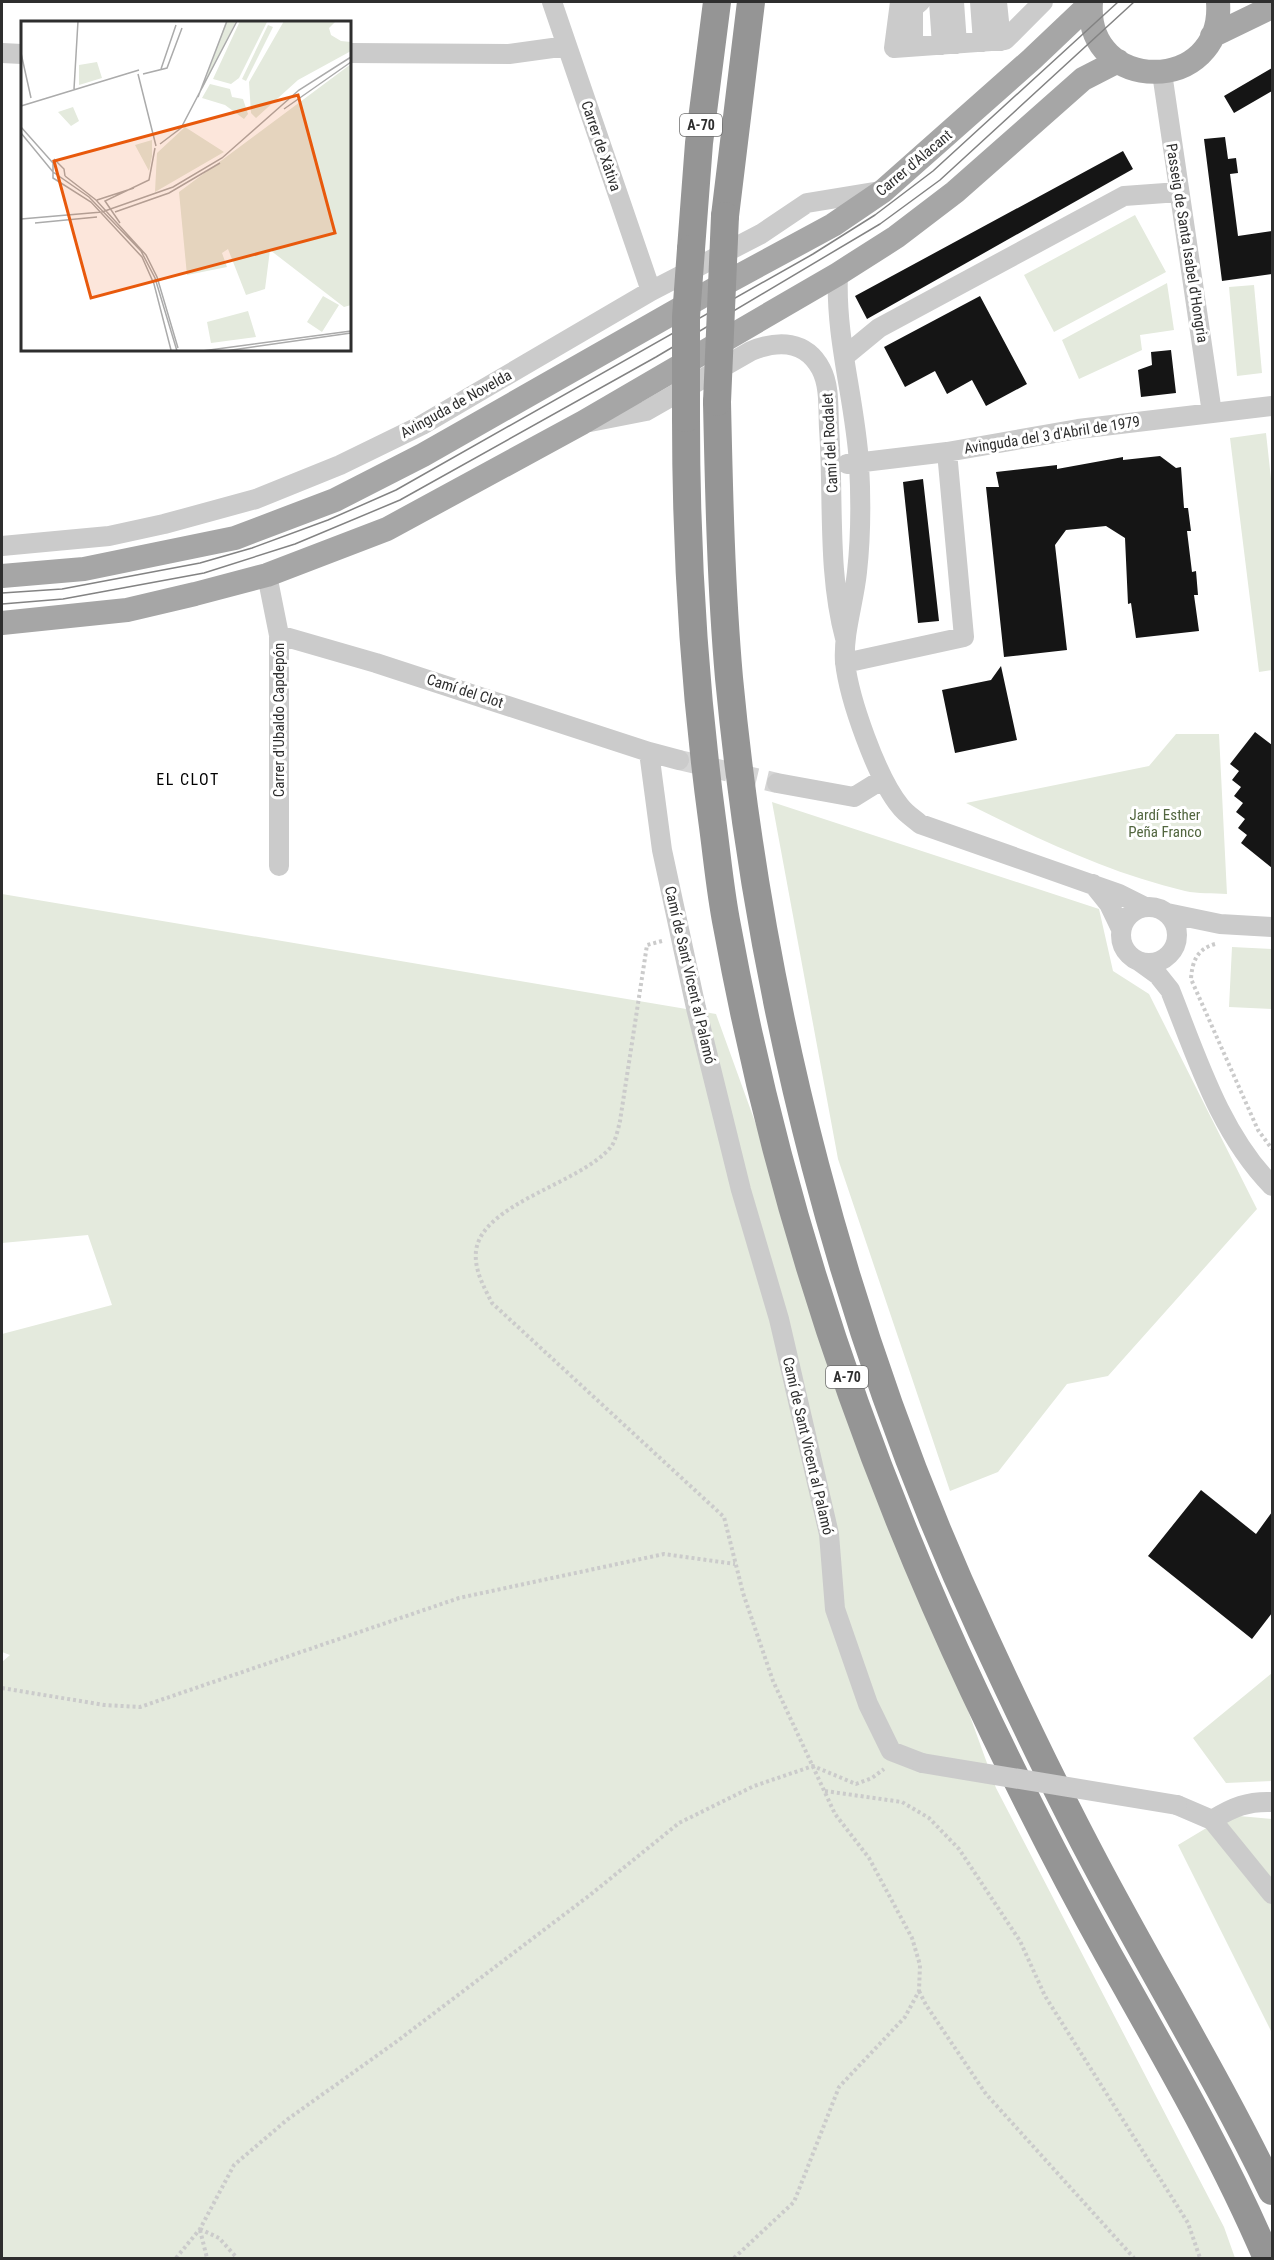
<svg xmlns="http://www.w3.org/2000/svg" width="1274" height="2260" viewBox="0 0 1274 2260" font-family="'Roboto Condensed',sans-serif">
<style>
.green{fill:#e4eadd}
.building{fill:#151515}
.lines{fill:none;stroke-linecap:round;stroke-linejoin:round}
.minor-tunnel{stroke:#d5d5d5;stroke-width:20;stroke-dasharray:20 10;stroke-linecap:butt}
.path{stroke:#cbcbcb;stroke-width:4;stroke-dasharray:3 3;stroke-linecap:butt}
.minor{stroke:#cbcbcb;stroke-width:20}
.major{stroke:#a6a6a6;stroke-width:24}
.highway{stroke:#959595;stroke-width:28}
.tram{stroke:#838383;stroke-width:1.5}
.minor-bridge{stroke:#cbcbcb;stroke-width:20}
.highway-bridge{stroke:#959595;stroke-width:28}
.labels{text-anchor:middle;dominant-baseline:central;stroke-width:6;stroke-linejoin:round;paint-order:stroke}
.shield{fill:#fff;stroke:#6d6d6d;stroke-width:1.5}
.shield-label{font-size:14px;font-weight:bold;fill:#2e2e2e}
.street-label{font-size:15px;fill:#2e2e2e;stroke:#fff}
.park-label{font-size:15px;fill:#52663f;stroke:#fff}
.neighbourhood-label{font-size:16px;letter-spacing:1.5px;fill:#000;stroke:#fff}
.inset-road{fill:none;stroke:#ababab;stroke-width:1.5}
.view{fill:#e8590c;fill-opacity:0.15;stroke:#e8590c;stroke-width:3}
.inset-edge{fill:none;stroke:#2e2e2e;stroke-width:3}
</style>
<rect width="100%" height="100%" fill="#fff"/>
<path class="green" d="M1135,215L1166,272L1054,332L1024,275Z
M1167,283L1174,330L1140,335L1142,350L1079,379L1062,340Z
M1254,285L1262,373L1237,376L1229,287Z
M1266,433L1272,488V670L1259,672L1230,438Z
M1176,734H1219L1227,894C1213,893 1198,894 1185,891C1108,873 1036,838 966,803L1149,766Z
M772,802L1099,909L1113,971L1149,994L1257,1209L1108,1376L1067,1384L998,1472L950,1491L838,1159Z
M2,894L716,1014L996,1788L1224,2227L1235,2258H2V1662L10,1655L2,1652V1334L112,1305L88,1235L2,1243Z
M1232,947L1272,949V1009L1229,1007Z
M1272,1673V1781L1226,1783L1193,1738Z
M1228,1815L1272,1819V2033L1178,1845Z"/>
<path class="building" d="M1272,68V91L1234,113L1224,96Z
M1225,137L1228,159L1236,158L1238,173L1230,174L1238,236L1272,231V274L1222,281L1204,139Z
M1123,151L1133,169L867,319L855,296Z
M980,296L1027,384L986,406L972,380L947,394L935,371L905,387L884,347Z
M1171,350L1176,393L1141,397L1138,370L1152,365L1151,352Z
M1160,456L1176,468L1181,467L1184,508H1188L1191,531H1187L1192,572L1196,571L1198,595H1194L1199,631L1136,638L1131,603L1128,604L1125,538L1106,526L1066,530L1055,545L1067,650L1004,657L986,487H999L996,472L1057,465V469L1123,457V460Z
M923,479L939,621L918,623L903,482Z
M1001,666L1017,740L955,753L942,690L991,680Z
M1255,732L1272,745V868L1241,843L1247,835L1238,828L1245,819L1236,812L1243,803L1234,796L1241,787L1232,780L1239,771L1230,764Z
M1201,1490L1256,1534L1272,1512V1613L1252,1639L1148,1556Z"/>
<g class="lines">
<path class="minor-tunnel" d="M679,760L777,783"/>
<path class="path" d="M662,941L647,945L620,1121C618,1129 616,1140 611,1147C580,1184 482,1203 476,1251C474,1270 484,1287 492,1303L724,1517L743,1593L773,1681L835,1814L869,1858L912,1938L920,1965L919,1991L905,2017L839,2087L794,2202L734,2258
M1215,944C1197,949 1192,962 1191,979L1258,1130L1272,1149
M2,1688L104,1705L140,1707L459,1598L664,1554L735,1564
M825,1791L902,1802L929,1818L959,1849L1020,1941L1045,1996L1188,2223L1200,2258
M919,1991L926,2005L986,2094L1134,2258
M200,2229L219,2238L237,2258
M200,2230L207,2258
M176,2258L200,2229L234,2165L288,2119L396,2042L590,1895L679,1823L754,1786L813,1766L856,1784L872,1778L884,1769"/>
<path class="minor" d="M552,2L651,291
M900,2L894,48L1005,40L1043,2
M939,2L942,45
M954,2L957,44
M980,2L983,42
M997,2L1001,41
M913,47V8L920,2
M2,53L22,54
M350,53L509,54L567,46
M1162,73L1212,413
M838,274C835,338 855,400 859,463C861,499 861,536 857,572C854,602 843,633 845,662C849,699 877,778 900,806C905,813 913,818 920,824L1119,894L1145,907
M845,356L879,328L1124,196L1179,192
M590,422L646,411L751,351C778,340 806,340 821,369C830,386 828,409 829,428C834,497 827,571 845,638
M847,464L947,452L1078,429L1272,406
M2,546L109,536L164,524L256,499L340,465L422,425L651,291L761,234L807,203L880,191
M267,575L279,635V866
M279,635L376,663L649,752
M845,663L964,637L947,452
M679,760L649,752L662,850L696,1008L741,1190L779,1319L829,1534L835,1609L868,1704L891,1751L922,1763
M777,783L854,797L883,779
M1093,884L1109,904L1121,929
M1121 935a28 28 0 1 1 56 0a28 28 0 1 1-56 0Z
M1167,913L1220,924L1272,927
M1140,962L1158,975L1170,990C1197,1058 1220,1133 1272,1186
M1177,1805L1212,1820L1272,1894
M1212,1820C1233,1807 1248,1801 1272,1802"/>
<path class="major" d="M1091,2C1084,95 1225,95 1218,2
M1212,36L1272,7
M2,576L84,569L235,538L335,500L423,455L713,290L833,225L883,191L1032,59L1091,3
M2,623L127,610L195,594L267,575L387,529L582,423L838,274L896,237L955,192L1083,79L1118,61"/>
<path class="highway" d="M725,216L751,2
M691,249L699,143L717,2
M717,402C719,494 721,586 729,678C760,1004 844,1335 982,1632C1018,1710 1055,1788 1095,1863C1153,1973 1218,2079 1272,2191
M686,418C686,553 694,685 712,819C717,855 720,891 727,926C775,1190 860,1449 974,1691C1016,1780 1060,1868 1108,1954C1164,2054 1222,2153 1267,2258"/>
<path class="tram" d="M2,593L62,589L200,563L252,548L328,520L396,490L813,254L875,215L933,171L1118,2
M2,604L63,599L204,573L295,544L400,500L656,357L880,224L940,180L1134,2"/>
<path class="minor-bridge" d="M922,1763L1177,1805"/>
<path class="highway-bridge" d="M717,402L725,216
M686,418V317L691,249"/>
</g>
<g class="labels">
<g class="shield">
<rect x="680" y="114" width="42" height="22" rx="4.5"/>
<rect x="826" y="1366" width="42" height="22" rx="4.5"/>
</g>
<g class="shield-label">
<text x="701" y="125">A-70</text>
<text x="847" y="1377">A-70</text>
</g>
<g class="street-label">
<text transform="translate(601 146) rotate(71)">Carrer de Xàtiva</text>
<text transform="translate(914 163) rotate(-40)">Carrer d'Alacant</text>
<text transform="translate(1187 243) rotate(81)">Passeig de Santa Isabel d'Hongria</text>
<text transform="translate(456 404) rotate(-29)">Avinguda de Novelda</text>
<text transform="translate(1052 435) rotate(-9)">Avinguda del 3 d'Abril de 1979</text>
<text transform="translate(830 443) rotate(-93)">Camí del Rodalet</text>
<text transform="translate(465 691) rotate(18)">Camí del Clot</text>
<text transform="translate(279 720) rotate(-90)">Carrer d'Ubaldo Capdepón</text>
<text transform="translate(690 975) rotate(77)">Camí de Sant Vicent al Palamó</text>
<text transform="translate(808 1446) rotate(77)">Camí de Sant Vicent al Palamó</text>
</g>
<g class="park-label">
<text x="1165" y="815">Jardí Esther<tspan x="1165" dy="17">Peña Franco</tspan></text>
</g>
<g class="neighbourhood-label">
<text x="188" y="779">EL CLOT</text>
</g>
</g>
<g transform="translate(21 21)">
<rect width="330" height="330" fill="#fff"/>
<path d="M205,0H215L181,69ZM219,0L246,1L218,57L210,63L192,58ZM263,0H315L308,7L310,14L320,20L330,21V30L277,59L235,97L230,92L228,61ZM247,4L252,6L225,60L221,58ZM76,41L81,57L58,64V44ZM330,43V284L323,286L249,229L244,268L225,274L207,228L201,232L206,246L166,254L158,171ZM189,63L209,68L211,76L222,78L227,93L223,98L204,84L181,77ZM52,86L58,100L50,105L37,91ZM164,106L203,131L134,171L136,132ZM131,119V135L128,150L114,124ZM302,275L318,284L301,311L286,301ZM227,290L235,316L190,322L186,301Z" fill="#e4eadd"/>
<path class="inset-road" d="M0,32L10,77M140,48L155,4M117,53L135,125M122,53L146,47L161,7M53,68L57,0M177,76L206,0M0,85L118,49M263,88L330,41M0,106L32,142V157L70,181L121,236L133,263L150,329M0,112L32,151L68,176L120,230L134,257L156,330M139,123L160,107L216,0M33,138L43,148L44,155M44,155L75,179L125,234L136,256L157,327M76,179L113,167M94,191L148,172L199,142M0,198L81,191L152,166L201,137L278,69L330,36M14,202L76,196M99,202L84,180L128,159L134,127M181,330L330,310M204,330L330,312"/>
<path class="view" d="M277,74L314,212L70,277L33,140Z"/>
<rect width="330" height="330" class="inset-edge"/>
</g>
<rect width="1274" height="2260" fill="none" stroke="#2e2e2e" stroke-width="6"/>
</svg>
